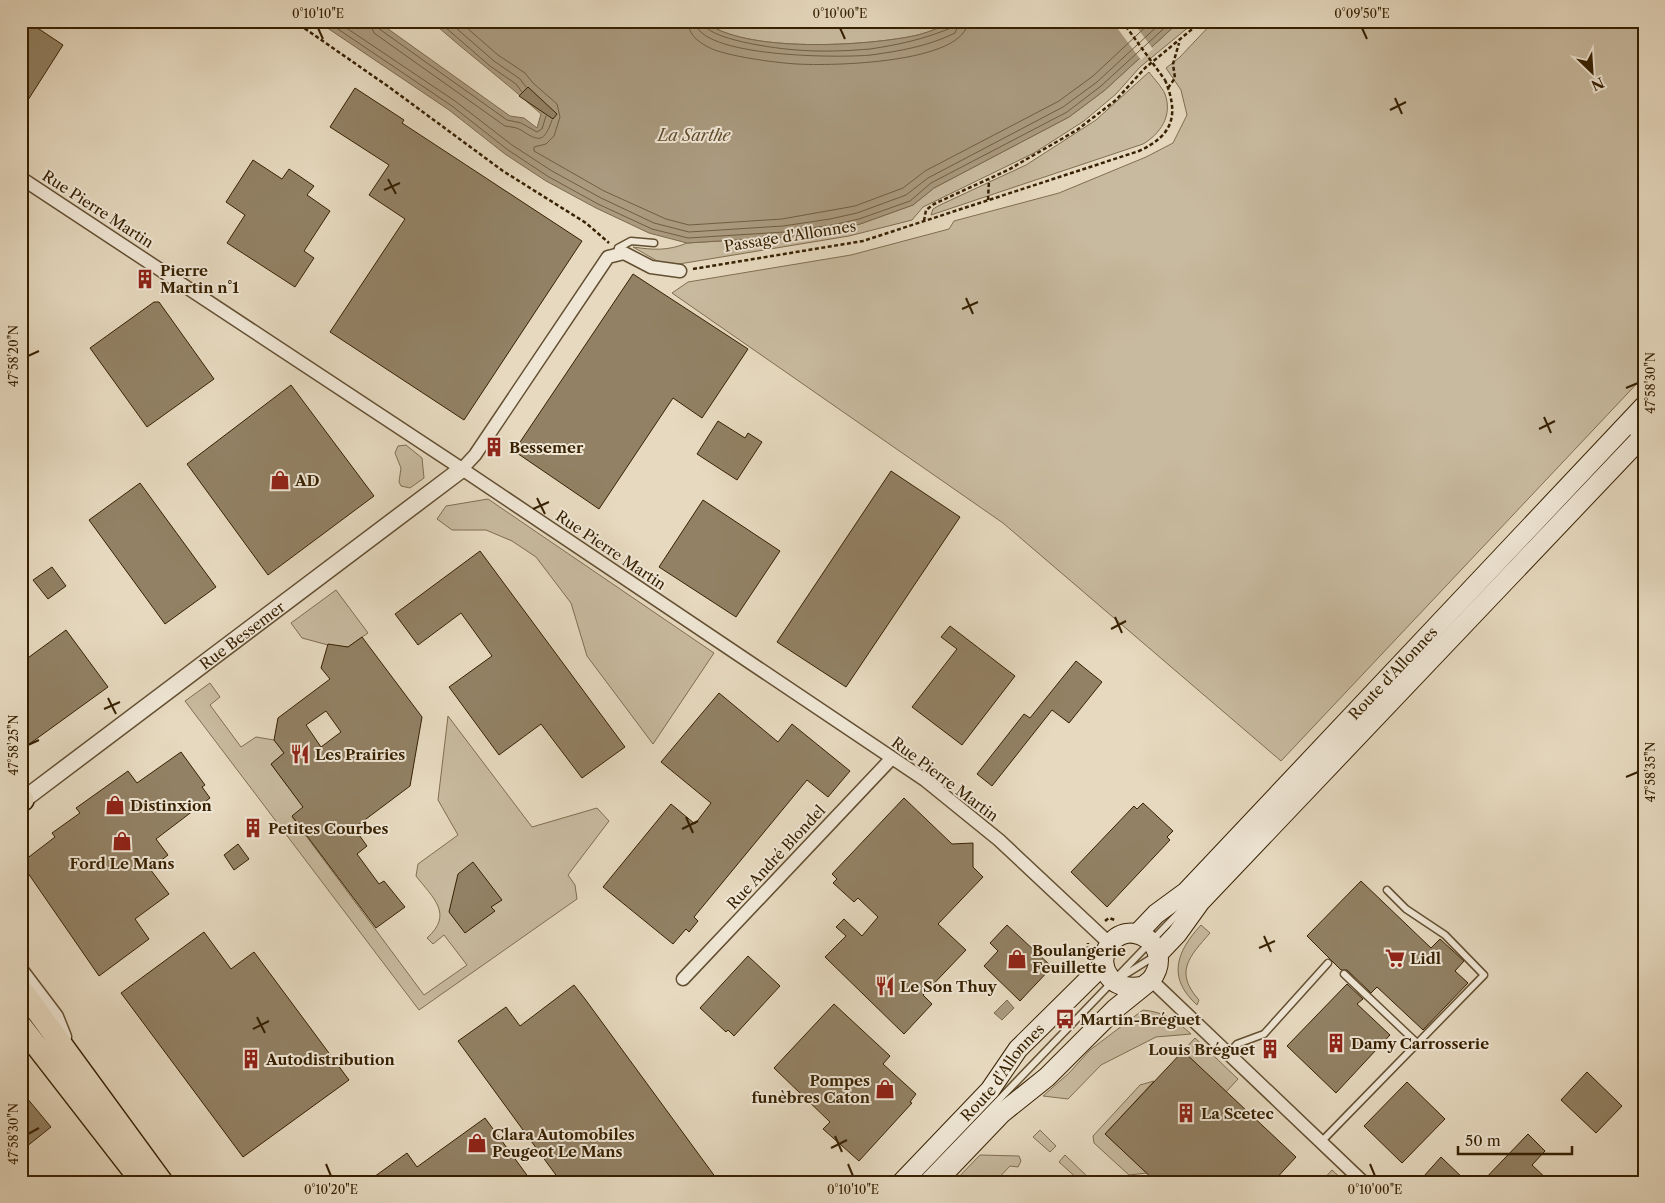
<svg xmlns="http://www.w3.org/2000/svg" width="1665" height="1203" viewBox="0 0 1665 1203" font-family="'Libre Caslon Text',serif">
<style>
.green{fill:#c8ba9f;stroke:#806e50}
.water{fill:#aa9a7f;stroke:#7c6a4d}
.pier{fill:#e6d9bf}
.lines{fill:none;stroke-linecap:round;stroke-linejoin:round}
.shore{stroke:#705e40;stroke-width:1}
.building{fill:#928164;stroke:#372102;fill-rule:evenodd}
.service-casing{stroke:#634f31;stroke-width:9}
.minor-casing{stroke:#634f31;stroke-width:15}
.tertiary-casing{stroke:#634f31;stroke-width:19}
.secondary-casing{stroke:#372102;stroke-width:21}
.primary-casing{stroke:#372102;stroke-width:24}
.path{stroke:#372102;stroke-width:2.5;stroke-dasharray:4 2.5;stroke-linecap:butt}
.service{stroke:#efe6d5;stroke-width:6}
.minor{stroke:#efe6d5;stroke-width:12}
.tertiary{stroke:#efe6d5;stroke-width:16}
.secondary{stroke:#efe6d5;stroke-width:19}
.primary{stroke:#e6d9bf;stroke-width:21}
.path-bridge{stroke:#372102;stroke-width:2.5;stroke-dasharray:4 2.5;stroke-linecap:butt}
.ticks{fill:none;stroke:#372102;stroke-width:2}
.labels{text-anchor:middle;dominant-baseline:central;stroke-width:4;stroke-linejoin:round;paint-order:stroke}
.street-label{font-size:15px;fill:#372102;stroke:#efe6d5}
.poi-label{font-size:15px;font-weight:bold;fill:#372102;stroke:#efe6d5;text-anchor:start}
.water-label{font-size:16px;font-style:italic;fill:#5f4b2e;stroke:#efe6d5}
.neatline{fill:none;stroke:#372102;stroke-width:2}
.ticks-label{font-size:12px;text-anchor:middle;fill:#372102}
</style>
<rect width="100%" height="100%" fill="#e6d9bf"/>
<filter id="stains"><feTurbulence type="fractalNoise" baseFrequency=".004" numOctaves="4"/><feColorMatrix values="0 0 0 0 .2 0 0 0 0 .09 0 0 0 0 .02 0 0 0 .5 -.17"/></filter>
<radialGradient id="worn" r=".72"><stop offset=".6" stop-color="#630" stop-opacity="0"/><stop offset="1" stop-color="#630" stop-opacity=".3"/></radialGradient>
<path class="green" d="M704,21H954C943,26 930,32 918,35C870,46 743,54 704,21Z
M1180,21H1196L1140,67L1116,94L1084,121L1034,153L923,207L912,220L849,236L679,264L659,262L633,247C653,250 668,251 687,243L785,237L832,230L860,224L913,205L934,188L1069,117L1105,90Z
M1214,21H1644V376L1281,761L1003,523L672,293L688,282L851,255L949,229L954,221L1059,193L1146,157L1173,143L1187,115L1181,90L1166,68L1179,58Z
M1149,72C1154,79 1162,87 1165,94C1173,116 1160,134 1143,144L931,215L933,209L940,205L1026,165L1096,120Z
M406,445L422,458L424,478L410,488L401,486L399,482L401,468L395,453L398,446Z
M488,499L714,653L653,744L587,656L571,603L536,557L512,541L486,530H452L437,519L446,506Z
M336,590L368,633L348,647L328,645L302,638L291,623Z
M210,683L220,697L210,705L241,747L256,737L274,740L284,753L271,764L301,804L311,802L292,817L424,995L467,965L444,935L433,944L427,938C454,914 433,898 416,876L418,864L458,835L438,800L448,716L532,827L597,808L609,821L568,875L575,885L577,899L419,1010L185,701Z
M1201,925L1210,933C1189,957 1174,972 1199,1000L1197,1005C1167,978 1176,952 1201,925Z
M1143,1010C1164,1012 1176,1020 1191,1034L1156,1037L1101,1065L1068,1099L1043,1096L1069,1073L1090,1050Z
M1195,1038L1238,1079L1226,1092L1183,1051Z
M1154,1081L1105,1134L1147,1173L1129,1175L1094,1143L1093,1136L1140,1085Z
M1040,1130L1056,1146L1050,1152L1033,1137Z
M980,1155L1019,1156L1021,1161L1018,1167L1010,1166L995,1182H954Z
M1065,1155L1093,1182H1081L1059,1162Z
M1332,1170L1345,1182H1321Z"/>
<path class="water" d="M317,21H377L510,116L524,118L537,128L541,114C506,82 467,53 431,21H704C743,54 870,46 918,35C930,32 943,26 954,21H1180L1105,90L1069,117L934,188L913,205L860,224L832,230L785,237L687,243L649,233L596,208L546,181L505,154L449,110Z
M1007,1000L1014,1008L1002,1020L994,1013Z"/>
<path class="pier" d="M1112,21H1132L1153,49L1141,60Z"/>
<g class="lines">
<path class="shore" d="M326,21L452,106L508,150L549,177L598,204L652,229L688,238L784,232L832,225L859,219L910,201L931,183L1067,112L1101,86L1172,21
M336,21L455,101L512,145L552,171L601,198L654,223L689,232L783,226L830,219L857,213L906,195L928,178L1063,107L1097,82L1163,21
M369,21L374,33L505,126C510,127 516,127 521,130C539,142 544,143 552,120
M375,21L378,28L507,120L521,123L537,132L542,129L546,116
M438,21L490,66L516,84L522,92
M448,21L494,61L520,79L526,87
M459,21L498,55L525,73L533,83L557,104L560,117L554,136L546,144L534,147V151L604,191L666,219L689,225L782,219L855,206L903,188L925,171L1059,101L1093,76L1152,21
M688,21C688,34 697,41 708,47C724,56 777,63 797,64C829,66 966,64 968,21
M695,21C697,58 842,58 871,55C900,51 929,46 955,33L960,21
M702,21C704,40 780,49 797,50C820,52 847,51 870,49C898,45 924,39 951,28L954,21"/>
</g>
<path class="building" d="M21,21H27L63,45L21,111Z
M528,87L557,114L553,119L519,96Z
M355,88L404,120L402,123L582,241L464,420L330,332L405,219L369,195L389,165L330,127Z
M253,160L282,179L289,169L314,186L307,195L330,211L304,251L314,258L295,287L227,243L245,215L226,202Z
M633,274L748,349L702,418L673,398L599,509L514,451Z
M154,302H159L214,379L147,427L90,348Z
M291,385L374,496L268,575L187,464Z
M718,421L745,438L748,433L762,442L737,480L697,454Z
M891,471L960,517L846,687L777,642Z
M140,483L216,587L165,624L89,520Z
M703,500L780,551L736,617L659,567Z
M480,551L625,747L582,778L541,724L499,755L449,687L492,656L461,613L418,645L395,614Z
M52,567L66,586L48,599L33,580Z
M950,626L1015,676L962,745L912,707L957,649L941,637Z
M66,630L108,687L21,750V663Z
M362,637L422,717L410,786L354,828L367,846L357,854L379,884L384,881L405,907L376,928L292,816L303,807L271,764L284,753L274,740L278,718L330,679L321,668L328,644L348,647ZM326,711L341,732L321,747L306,725Z
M1076,661L1102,682L1069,723L1052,710L992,786L977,774L1024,714L1030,718Z
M719,693L778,742L792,724L850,771L828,797L807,780L694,917L698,921L689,932L686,929L673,944L603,887L671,804L695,824L711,803L661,762Z
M181,752L205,785L202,787L210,798L156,839L168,855L150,869L169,894L135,919L149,939L99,976L21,863L55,837L52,833L80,813L76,808L128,771L137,783Z
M904,798L952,844L973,843V867L983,877L938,924L966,950L923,995L932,1004L904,1034L825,957L846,936L836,927L844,919L862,936L878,917L858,898L854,902L833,883L837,879L832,874Z
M1143,803L1173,831L1167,837L1170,840L1107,907L1071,872L1134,806L1137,809Z
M238,844L249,859L234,870L224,855Z
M473,862L502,900L491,907L495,911L465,933L449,912L458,874Z
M1361,881L1431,948L1440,939L1464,961L1455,971L1468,983L1423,1030L1377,987L1371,993L1347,970H1341L1307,936Z
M1007,925L1052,967L1020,1001L984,966L998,951L990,943Z
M204,932L231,969L254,952L349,1080L243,1157L121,993Z
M748,956L780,986L734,1036L728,1030L726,1032L700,1008Z
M1347,984L1363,999L1357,1004L1390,1035L1336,1093L1287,1046Z
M574,985L585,999L719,1182H561L458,1041L506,1007L520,1026Z
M834,1004L890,1056L883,1064L916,1094L910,1102L912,1103L859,1161L823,1129L830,1122L774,1068Z
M1183,1051L1296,1157L1273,1182H1156L1105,1134Z
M1587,1072L1622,1106L1596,1133L1561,1100Z
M1407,1082L1445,1119L1402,1163L1364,1126Z
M21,1091L51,1127L21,1151Z
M485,1118L532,1182H367L407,1153L417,1167Z
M1528,1134L1545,1151L1532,1165L1550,1182H1482Z
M1441,1157L1467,1182H1430L1424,1176Z"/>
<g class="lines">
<defs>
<path id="service" d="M617,253L618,248L631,241L654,243
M1633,433L1644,422
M1344,974L1417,1043
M1123,976L1155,956
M1228,1054L1237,1044L1264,1034L1328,963
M1321,1142L1484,975L1445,935L1406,909L1387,890
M920,1182L1191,900"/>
<path id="minor" d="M21,178L462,469L925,780L999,840L1110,944
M462,469L475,455L608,257L624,253L651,267L680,271
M683,979L892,758
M1151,980L1363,1182"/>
<g id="tertiary">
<path id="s1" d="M27,797L462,469"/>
<path d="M21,972L55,1017L63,1037"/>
</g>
<g id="secondary">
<path id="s2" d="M1137,934L1156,914L1186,892L1644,406"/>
<path d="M1158,954L1177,934L1200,902L1644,435"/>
<path id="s3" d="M902,1182L990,1090L1018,1049L1104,964"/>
<path d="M936,1182L1002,1113L1047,1077L1115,1009L1151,980C1177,946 1128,914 1108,947C1105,952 1103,959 1104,965C1108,984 1126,990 1143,986"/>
</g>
<path id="primary" d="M21,800H23
M21,989L162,1182
M21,1026L142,1182"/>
</defs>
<use href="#service" class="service-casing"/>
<use href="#minor" class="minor-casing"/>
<use href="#tertiary" class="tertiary-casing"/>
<use href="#secondary" class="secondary-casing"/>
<use href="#primary" class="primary-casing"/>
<path class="path" d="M294,21L389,87L503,171L586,223L609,243
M837,21H842
M1168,88L1175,78L1173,64L1179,43
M988,200L989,180
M924,221L926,210L934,204L1008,170L1077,130L1116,100L1145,68L1202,21
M693,269L863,241L1139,151C1174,135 1179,114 1165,80
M1105,921L1109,918L1115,920
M1087,957L1088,943"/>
<use href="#service" class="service"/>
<use href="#minor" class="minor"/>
<use href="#tertiary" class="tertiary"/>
<use href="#secondary" class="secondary"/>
<use href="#primary" class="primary"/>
<path class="path-bridge" d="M1122,21L1165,80"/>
</g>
<path class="ticks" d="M318,28L323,39M840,28L845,39M1362,28L1367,39M1395,98L1402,114M1390,110L1406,102M388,179L396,194M384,190L400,183M966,298L973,314M962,309L978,302M28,356L39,351M1626,388L1638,383M1544,417L1551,433M1539,429L1555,421M537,498L545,514M533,509L549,502M1115,617L1122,633M1111,629L1126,621M108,698L116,714M104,709L120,702M28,745L39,740M1626,777L1638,772M686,817L693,833M682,829L698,821M1264,936L1271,952M1259,948L1275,941M257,1017L265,1033M253,1029L269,1021M28,1134L39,1128M835,1136L842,1152M831,1148L847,1140M326,1164L331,1176M848,1164L853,1176M1370,1164L1375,1176"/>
<defs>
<symbol id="building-bare" viewBox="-9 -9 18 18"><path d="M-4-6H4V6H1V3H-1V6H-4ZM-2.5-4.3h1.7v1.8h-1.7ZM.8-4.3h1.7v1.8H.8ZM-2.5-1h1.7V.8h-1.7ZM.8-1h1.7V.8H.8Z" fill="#8f2418" stroke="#efe6d5" stroke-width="2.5" paint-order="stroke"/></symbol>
<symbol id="shop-bare" viewBox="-9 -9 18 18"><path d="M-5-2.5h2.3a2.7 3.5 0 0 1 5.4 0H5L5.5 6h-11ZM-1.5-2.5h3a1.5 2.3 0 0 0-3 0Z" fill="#8f2418" stroke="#efe6d5" stroke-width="2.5" paint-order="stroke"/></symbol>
<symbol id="restaurant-bare" viewBox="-9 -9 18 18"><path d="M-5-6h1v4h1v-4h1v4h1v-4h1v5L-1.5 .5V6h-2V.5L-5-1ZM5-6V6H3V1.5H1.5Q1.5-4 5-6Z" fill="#8f2418" stroke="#efe6d5" stroke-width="2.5" paint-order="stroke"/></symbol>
<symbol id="supermarket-bare" viewBox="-9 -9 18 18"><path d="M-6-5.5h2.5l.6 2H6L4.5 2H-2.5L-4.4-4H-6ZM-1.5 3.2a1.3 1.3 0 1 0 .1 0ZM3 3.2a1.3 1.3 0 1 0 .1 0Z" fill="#8f2418" stroke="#efe6d5" stroke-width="2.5" paint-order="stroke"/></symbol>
<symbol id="bus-bare" viewBox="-9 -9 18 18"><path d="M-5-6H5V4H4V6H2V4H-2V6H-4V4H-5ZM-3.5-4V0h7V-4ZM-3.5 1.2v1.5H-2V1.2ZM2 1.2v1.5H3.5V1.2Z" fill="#8f2418" stroke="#efe6d5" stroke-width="2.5" paint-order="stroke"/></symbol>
</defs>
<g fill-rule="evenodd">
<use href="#building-bare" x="131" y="265" width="28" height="28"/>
<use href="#building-bare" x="480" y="433" width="28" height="28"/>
<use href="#shop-bare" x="266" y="466" width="28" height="28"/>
<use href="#restaurant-bare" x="286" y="740" width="28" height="28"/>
<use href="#shop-bare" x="101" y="791" width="28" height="28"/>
<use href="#building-bare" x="239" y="814" width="28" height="28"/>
<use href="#shop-bare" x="108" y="827" width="28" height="28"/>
<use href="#supermarket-bare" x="1381" y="944" width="28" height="28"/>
<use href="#shop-bare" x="1003" y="945" width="28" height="28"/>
<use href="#restaurant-bare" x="871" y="972" width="28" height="28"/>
<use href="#bus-bare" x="1051" y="1005" width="28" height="28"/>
<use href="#building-bare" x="1322" y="1029" width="28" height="28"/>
<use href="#building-bare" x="1256" y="1035" width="28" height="28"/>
<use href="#building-bare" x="237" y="1045" width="28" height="28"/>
<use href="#shop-bare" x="871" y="1075" width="28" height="28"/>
<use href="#building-bare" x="1172" y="1099" width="28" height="28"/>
<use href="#shop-bare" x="463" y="1129" width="28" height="28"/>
</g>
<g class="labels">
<g class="street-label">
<text transform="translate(98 209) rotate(33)">Rue Pierre Martin</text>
<text transform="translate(790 236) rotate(-9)">Passage d'Allonnes</text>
<text transform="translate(611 550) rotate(34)">Rue Pierre Martin</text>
<text stroke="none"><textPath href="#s1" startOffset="269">Rue Bessemer</textPath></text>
<text stroke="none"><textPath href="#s2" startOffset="366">Route d'Allonnes</textPath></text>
<text transform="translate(945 779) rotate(37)">Rue Pierre Martin</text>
<text transform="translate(776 857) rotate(-47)">Rue André Blondel</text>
<text stroke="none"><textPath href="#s3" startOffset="149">Route d'Allonnes</textPath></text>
</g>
<g class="poi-label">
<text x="160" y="270">Pierre<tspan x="160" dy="17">Martin n°1</tspan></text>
<text x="509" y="447">Bessemer</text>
<text x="295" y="480">AD</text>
<text x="315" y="754">Les Prairies</text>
<text x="130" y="805">Distinxion</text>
<text x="268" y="828">Petites Courbes</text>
<text x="122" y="863" text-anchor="middle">Ford Le Mans</text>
<text x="1032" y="950">Boulangerie<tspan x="1032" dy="17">Feuillette</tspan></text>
<text x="1410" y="958">Lidl</text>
<text x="900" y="986">Le Son Thuy</text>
<text x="1080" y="1019">Martin-Bréguet</text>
<text x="1351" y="1043">Damy Carrosserie</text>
<text x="1255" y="1049" text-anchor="end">Louis Bréguet</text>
<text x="266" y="1059">Autodistribution</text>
<text x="870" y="1080" text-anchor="end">Pompes<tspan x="870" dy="17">funèbres Caton</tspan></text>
<text x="1201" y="1113">La Scetec</text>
<text x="492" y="1134">Clara Automobiles<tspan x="492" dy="17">Peugeot Le Mans</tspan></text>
</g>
<g class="water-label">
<text x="694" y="135">La Sarthe</text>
</g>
</g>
<rect width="1665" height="1203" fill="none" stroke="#e6d9bf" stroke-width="55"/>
<g transform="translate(1592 72) rotate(155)" stroke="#efe6d5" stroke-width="4" paint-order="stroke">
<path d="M0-4L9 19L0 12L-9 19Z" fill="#372102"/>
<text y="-8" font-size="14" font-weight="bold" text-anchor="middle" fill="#372102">N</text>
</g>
<path d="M1458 1146v8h114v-8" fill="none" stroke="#372102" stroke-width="2.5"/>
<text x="1465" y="1146" font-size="15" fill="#372102" stroke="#efe6d5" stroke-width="4" paint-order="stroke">50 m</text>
<rect x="28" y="28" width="1610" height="1148" class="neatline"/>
<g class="ticks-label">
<text x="318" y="18">0°10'10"E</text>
<text x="840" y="18">0°10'00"E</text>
<text x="1362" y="18">0°09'50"E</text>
<text transform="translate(14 356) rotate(-90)" y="4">47°58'20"N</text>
<text transform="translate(1651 383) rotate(-90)" y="4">47°58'30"N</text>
<text transform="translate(14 745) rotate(-90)" y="4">47°58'25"N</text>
<text transform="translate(1651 772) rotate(-90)" y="4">47°58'35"N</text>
<text transform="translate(14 1134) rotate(-90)" y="4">47°58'30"N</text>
<text x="331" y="1194">0°10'20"E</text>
<text x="853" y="1194">0°10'10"E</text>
<text x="1375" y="1194">0°10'00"E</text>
</g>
<rect width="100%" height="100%" filter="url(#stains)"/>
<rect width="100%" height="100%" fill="url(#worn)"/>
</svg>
